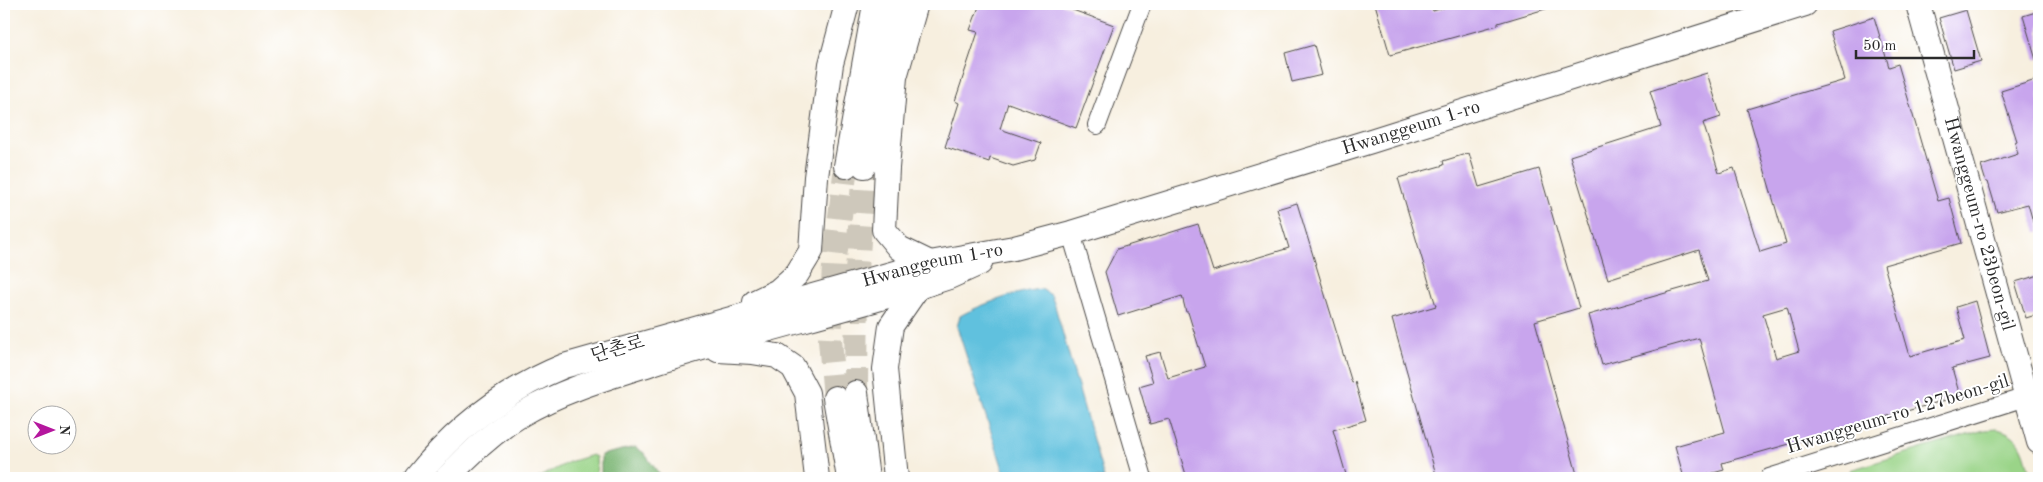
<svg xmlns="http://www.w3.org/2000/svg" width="2043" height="482" viewBox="0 0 2043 482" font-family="'Old Standard TT','Noto Serif KR',serif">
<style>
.green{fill:#9ad488;stroke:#62805a}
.forest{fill:#7bb674;stroke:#537050}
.water{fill:#60c1de;stroke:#467684}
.building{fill:#c8a5ed;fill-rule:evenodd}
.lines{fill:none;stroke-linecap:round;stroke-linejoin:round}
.secondary-tunnel{stroke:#cec8bb;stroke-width:24;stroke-dasharray:24 12;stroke-linecap:butt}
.street-casing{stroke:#4a4846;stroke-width:20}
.secondary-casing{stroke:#4a4846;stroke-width:26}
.street{stroke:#fff;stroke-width:18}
.secondary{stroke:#fff;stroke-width:24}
.labels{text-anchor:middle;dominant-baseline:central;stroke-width:4;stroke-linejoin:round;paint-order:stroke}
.street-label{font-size:19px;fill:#2b2b2b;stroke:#fff}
</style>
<rect width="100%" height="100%" fill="#fff"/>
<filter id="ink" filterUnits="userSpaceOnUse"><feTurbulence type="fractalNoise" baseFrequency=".02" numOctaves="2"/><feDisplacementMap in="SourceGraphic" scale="10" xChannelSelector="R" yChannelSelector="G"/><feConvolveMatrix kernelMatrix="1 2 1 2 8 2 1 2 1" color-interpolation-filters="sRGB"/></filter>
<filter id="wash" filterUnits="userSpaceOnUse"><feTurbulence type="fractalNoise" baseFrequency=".0096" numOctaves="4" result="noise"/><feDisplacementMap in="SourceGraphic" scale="20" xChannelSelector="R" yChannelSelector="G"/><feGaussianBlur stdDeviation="1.12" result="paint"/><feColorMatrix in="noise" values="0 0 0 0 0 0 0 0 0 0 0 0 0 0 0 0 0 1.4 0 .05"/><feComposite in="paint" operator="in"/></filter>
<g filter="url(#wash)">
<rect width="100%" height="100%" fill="#f7efdf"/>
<path class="green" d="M1997,429C2024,435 2025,456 2031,478H1852L1850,470L1984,430Z
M592,455L596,457L597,478H538L569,462Z"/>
<path class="forest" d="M635,447L644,453L662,478H601V455Z"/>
<path class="water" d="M1041,289L1051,295L1055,306L1104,478H1006L957,327L960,316C979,305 1019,291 1041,289Z"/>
<g id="blocks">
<path class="building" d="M980,4H1061L1071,7L1070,9L1114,25L1076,128L1008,103L1000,129L1041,143L1035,160L1013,166L990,158L989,162L945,147L959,103L955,101L978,32L970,30Z
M1375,4H1431L1433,11L1456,4H1551L1552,7L1498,23V25L1390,55Z
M1966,10L1981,61L1954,69L1939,18Z
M2039,11V59L2036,60L2023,16Z
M1874,17L1889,67L1898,64L1938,201L1949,198L1961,243L1884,265L1910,356L1965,340L1956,307L1975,301L1990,358L1952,368L1960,396L1722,463L1724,470L1695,478H1684L1675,446L1725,432L1699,338L1602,365L1588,315L1708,281L1699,250L1608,279L1570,156L1661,127L1650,91L1707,73L1721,117L1703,123L1719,173L1734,168L1760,252L1786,244L1747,109L1845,80L1830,31ZM1787,307L1799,351L1776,358L1763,314Z
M1314,45L1322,75L1292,82L1285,53Z
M2039,79V232H2036L2028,204L1997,212L1988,182H1986L1981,166L2018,154L2015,142L2017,141L2001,91Z
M1469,153L1479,187L1539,169L1579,308L1535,321L1578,478H1437L1392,319L1436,306L1398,178L1444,165L1443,161Z
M1297,203L1352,383L1355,382L1366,420L1333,430L1347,478H1282L1280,473L1263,478H1187L1169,419L1150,424L1139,386L1153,382L1145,356L1160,352L1168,378L1205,367L1188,312H1186L1182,296L1118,316L1105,272L1117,249L1198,224L1213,271L1289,248L1277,209Z
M2039,275V314L2026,318L2015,282Z"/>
</g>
</g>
<g filter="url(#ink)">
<use href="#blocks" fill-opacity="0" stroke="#4a4846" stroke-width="1"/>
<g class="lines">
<path class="secondary-tunnel" d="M856,393L857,271L864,166
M835,398L830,340L834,266L846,166"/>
<defs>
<path id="street" d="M1097,125L1142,4
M1071,233L1143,478
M1769,478L2039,393"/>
<g id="secondary">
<path d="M916,4L895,77L887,168L884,230L899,248L930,263"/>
<path id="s1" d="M1918,4L2039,442"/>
<path d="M846,166L875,4"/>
<path d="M864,166L874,102L897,4"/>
<path d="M755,302L778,291L797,274L811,251L816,177L831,64L847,4"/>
<path d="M718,350L752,352L777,356L793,367L807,393L817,478"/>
<path d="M856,393L867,478"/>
<path d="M835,398L849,478"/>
<path id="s2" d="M416,478C456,428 505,390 564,366L930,263L1014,248L1071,233L1371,141L1805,4"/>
<path d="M447,478C469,454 494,431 522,414C561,391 605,378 649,364C738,336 829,314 918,287L949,277L980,263"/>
<path d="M896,478L885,369L891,326L918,287"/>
</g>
</defs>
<use href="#street" class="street-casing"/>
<use href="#secondary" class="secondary-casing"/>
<use href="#street" class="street"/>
<use href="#secondary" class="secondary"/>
</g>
</g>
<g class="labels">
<g class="street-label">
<text stroke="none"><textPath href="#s2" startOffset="1068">Hwanggeum 1-ro</textPath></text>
<text stroke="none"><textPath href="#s1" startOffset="228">Hwanggeum-ro 23beon-gil</textPath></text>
<text stroke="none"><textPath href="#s2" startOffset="570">Hwanggeum 1-ro</textPath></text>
<text transform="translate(618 350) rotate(-16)">단촌로</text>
<text transform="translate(1898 415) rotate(-17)">Hwanggeum-ro 127beon-gil</text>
</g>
</g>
<rect width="2043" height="482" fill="none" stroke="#fff" stroke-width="20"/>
<g transform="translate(52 430) rotate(90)"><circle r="24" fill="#ffffff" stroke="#aaaaaa"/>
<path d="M0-4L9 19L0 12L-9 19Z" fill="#b5179e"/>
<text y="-8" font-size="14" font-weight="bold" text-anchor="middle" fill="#2b2b2b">N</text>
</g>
<path d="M1856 50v8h118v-8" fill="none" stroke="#2b2b2b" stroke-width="2.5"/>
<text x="1863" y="50" font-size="15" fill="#2b2b2b" stroke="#ffffff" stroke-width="4" paint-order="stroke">50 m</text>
</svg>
